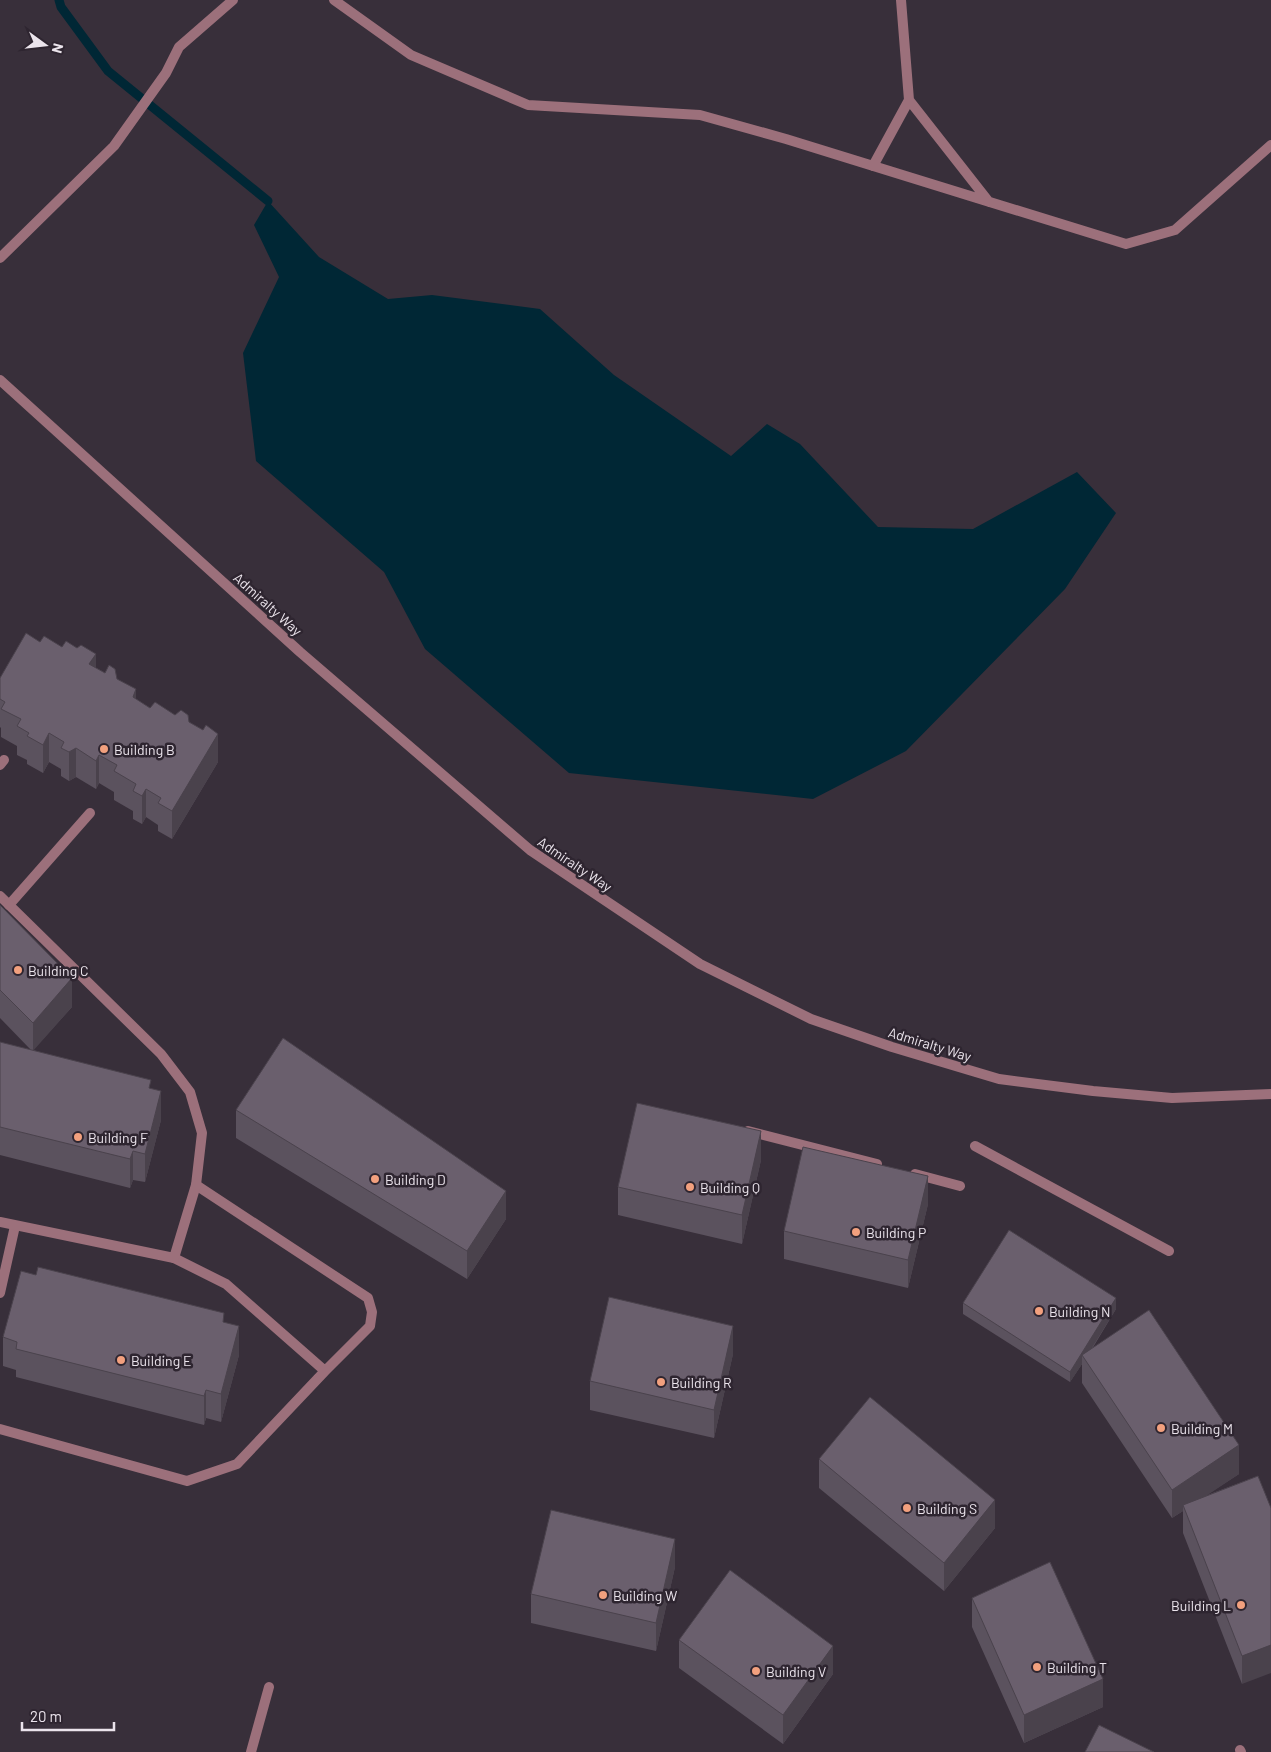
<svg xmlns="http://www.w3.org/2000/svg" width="1271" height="1752" viewBox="0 0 1271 1752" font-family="Barlow,sans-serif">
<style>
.water{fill:#002735}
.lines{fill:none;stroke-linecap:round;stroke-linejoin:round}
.stream{stroke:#002735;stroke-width:9}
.service{stroke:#9c707b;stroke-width:10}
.minor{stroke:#9c707b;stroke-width:10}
.tertiary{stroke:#9c707b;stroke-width:10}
.wall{fill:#5b525e}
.shaded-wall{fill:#4a424c}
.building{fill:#6a5f6d;stroke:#4a424c}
.poi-dot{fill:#f2a07e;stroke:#2e2530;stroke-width:2}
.labels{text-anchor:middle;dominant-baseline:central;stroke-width:5;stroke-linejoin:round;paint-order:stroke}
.street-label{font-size:14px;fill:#ebe4ec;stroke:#2e2530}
.poi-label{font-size:14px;fill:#ebe4ec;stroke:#2e2530;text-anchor:start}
</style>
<rect width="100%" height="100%" fill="#382f3a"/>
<path class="water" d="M268,201L319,257L388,299L432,295L540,309L614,375L731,456L767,424L800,444L878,527L973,529L1077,472L1116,513L1065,589L906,751L813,799L569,773L425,649L384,572L256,461L243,353L279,277L254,225Z"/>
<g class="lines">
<path class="stream" d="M59,0L61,7L108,71L268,201"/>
<path class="service" d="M334,0L411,55L528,105L700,115L786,139L1126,244L1175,230L1271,145
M909,100L989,202
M873,166L909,100L901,0
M0,258L114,146L166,73L179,47L233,0
M0,765L4,760
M9,905L90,813
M748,1131L877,1164
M975,1146L1169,1251
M915,1174L960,1186
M174,1258L226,1284L325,1371L370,1326L372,1312L368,1298L196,1185
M0,1293L15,1226
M0,1429L187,1481L237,1464L325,1371
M1240,1750L1241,1752
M251,1752L269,1687"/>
<path class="minor" d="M0,896L161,1054L190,1092L202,1133L196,1185L174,1258L0,1222"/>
<path class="tertiary" d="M0,380L300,652L530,850L700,964L811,1019L892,1047L999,1079L1093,1091L1172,1098L1271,1094"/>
</g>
<path class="wall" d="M40,642L62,647L96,668L117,679L136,699L150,708L175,715L189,722L218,762L172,839L158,831V825L146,817L142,824L133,819V811L114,800V792L99,783L96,789L76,777L69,781L61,776V769L49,762L43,773L27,764V760L17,755V746L1,737V728L0,727V678Z
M0,905L72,1007L33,1050L151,1089L161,1120L145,1182L133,1180L130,1188L0,1155V1042L31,1050L0,1018Z
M236,1110L506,1219L467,1279L236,1138Z
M761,1160L742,1244L618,1215V1187Z
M928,1204L908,1288L784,1259V1231Z
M963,1303L1116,1309L1092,1349L1239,1474L1205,1496L1258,1476L1242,1684L1183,1533V1511L1172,1518L1082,1383V1364L1070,1382L963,1314Z
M224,1322L239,1355L221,1422L206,1418L204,1425L16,1377V1370L3,1366V1337Z
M733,1354L714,1438L590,1410V1381Z
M819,1459L995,1528L944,1591L819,1488Z
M675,1567L656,1651L531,1623V1594Z
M972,1598L1103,1707L1024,1743L972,1627Z
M679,1640L833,1674L783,1744L679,1668Z"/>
<path class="shaded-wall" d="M96,654V682L89,664Z
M136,689V718L133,697Z
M49,733V762L43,773V745Z
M218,734V762L172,839V811Z
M76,748V777L69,781V752Z
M99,755V783L96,789V761Z
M146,789V817L142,824V796Z
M72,978V1007L33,1051V1023Z
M161,1091V1120L145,1182V1154Z
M761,1131V1160L742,1244V1215Z
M133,1151V1180L130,1188V1159Z
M928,1176V1204L908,1288V1260Z
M506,1191V1219L467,1279V1251Z
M1116,1298V1309L1085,1359L1082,1355V1364L1070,1382V1372Z
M239,1326V1355L221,1422V1394Z
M733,1326V1354L714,1438V1410Z
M206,1390V1418L204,1425V1396Z
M1239,1445V1474L1185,1510L1183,1505V1511L1172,1518V1490Z
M995,1500V1528L944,1591V1563Z
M675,1539V1567L656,1651V1623Z
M1271,1645V1673L1242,1684V1656Z
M833,1646V1674L783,1744V1715Z
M1103,1679V1707L1024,1743V1715Z"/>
<path class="building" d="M26,633L40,642L44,636L62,647L66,641L77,648L81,645L96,654L89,664L105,673L109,665L115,669L117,679L136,689L133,697L150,708L155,702L175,715L181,710L188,715L189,722L203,730L206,725L218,734L172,811L158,803L161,798L146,789L142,796L133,791L136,784L114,771L117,765L99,755L96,761L76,748L69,752L61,748L64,742L49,733L43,745L27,736L29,733L17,726L21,719L1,709L5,702L0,699V678Z
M0,905L72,978L33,1023L0,990Z
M283,1038L506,1191L467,1251L236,1110Z
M0,1042L151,1080L149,1088L161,1091L145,1154L133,1151L130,1159L0,1127Z
M637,1103L761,1131L742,1215L618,1187Z
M803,1147L928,1176L908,1260L784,1231Z
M1009,1230L1116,1298L1070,1372L963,1303Z
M38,1267L224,1313L223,1322L239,1326L221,1394L206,1390L204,1396L16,1349L17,1342L3,1337L21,1271L36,1275Z
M609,1297L733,1326L714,1410L590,1381Z
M1149,1310L1239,1445L1172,1490L1082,1355Z
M870,1397L995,1500L944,1563L819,1459Z
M1258,1476L1271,1508V1645L1242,1656L1183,1505Z
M551,1510L675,1539L656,1623L531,1594Z
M1050,1562L1103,1679L1024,1715L972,1598Z
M730,1570L833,1646L783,1715L679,1640Z
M1099,1725L1154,1752H1085Z"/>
<g class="poi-dot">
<circle cx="104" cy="749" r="5"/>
<circle cx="18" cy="970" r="5"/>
<circle cx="78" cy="1137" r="5"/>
<circle cx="375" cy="1179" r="5"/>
<circle cx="690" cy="1187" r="5"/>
<circle cx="856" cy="1232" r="5"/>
<circle cx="1039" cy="1311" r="5"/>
<circle cx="121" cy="1360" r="5"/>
<circle cx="661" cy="1382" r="5"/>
<circle cx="1161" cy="1428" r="5"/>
<circle cx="907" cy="1508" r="5"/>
<circle cx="603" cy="1595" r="5"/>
<circle cx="1241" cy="1605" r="5"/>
<circle cx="1037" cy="1667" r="5"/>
<circle cx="756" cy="1671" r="5"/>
</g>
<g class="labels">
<g class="street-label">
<text transform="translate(268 604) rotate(42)">Admiralty Way</text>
<text transform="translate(575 864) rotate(34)">Admiralty Way</text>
<text transform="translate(930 1044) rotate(17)">Admiralty Way</text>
</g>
<g class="poi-label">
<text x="114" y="749">Building B</text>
<text x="28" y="970">Building C</text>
<text x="88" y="1137">Building F</text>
<text x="385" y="1179">Building D</text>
<text x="700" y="1187">Building Q</text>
<text x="866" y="1232">Building P</text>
<text x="1049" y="1311">Building N</text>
<text x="131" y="1360">Building E</text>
<text x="671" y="1382">Building R</text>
<text x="1171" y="1428">Building M</text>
<text x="917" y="1508">Building S</text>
<text x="613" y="1595">Building W</text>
<text x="1231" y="1605" text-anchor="end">Building L</text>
<text x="1047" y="1667">Building T</text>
<text x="766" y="1671">Building V</text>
</g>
</g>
<g transform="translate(45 45) rotate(105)" stroke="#2e2530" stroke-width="4" paint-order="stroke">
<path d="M0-4L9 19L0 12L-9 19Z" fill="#ebe4ec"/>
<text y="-8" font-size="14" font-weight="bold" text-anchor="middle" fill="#ebe4ec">N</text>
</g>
<path d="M22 1722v8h92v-8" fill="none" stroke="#ebe4ec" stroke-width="2.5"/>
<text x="30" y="1722" font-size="15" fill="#ebe4ec" stroke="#2e2530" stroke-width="4" paint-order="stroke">20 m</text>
</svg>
